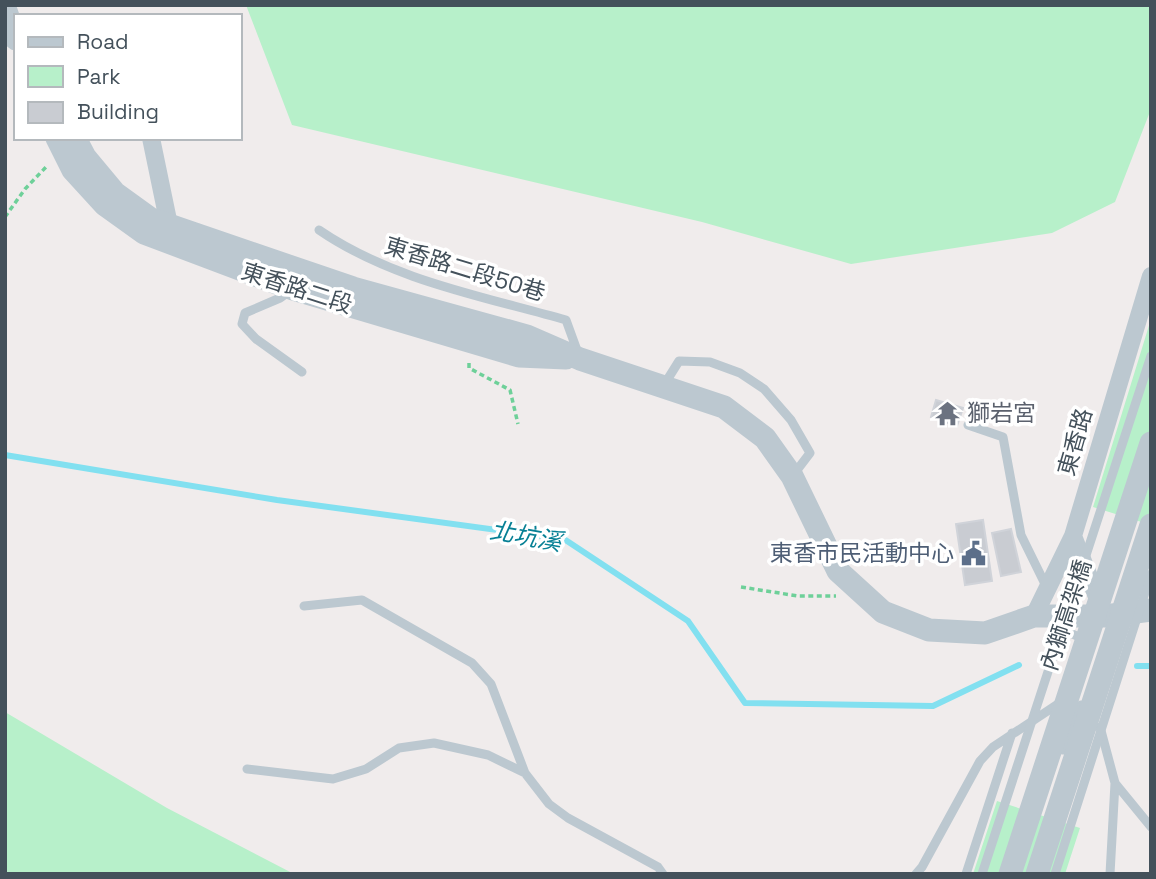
<svg xmlns="http://www.w3.org/2000/svg" width="1156" height="879" viewBox="0 0 1156 879" font-family="'Space Grotesk','Noto Sans TC',sans-serif">
<style>
.green{fill:#b7f0ca}
.lines{fill:none;stroke-linecap:round;stroke-linejoin:round}
.stream{stroke:#82e0f0;stroke-width:6}
.building{fill:#c9ccd2;stroke:#d0d3d9;stroke-width:2}
.path{stroke:#6ed099;stroke-width:3.5;stroke-dasharray:5 3.5;stroke-linecap:butt}
.service{stroke:#bcc8d0;stroke-width:9}
.minor{stroke:#bcc8d0;stroke-width:18}
.tertiary{stroke:#bcc8d0;stroke-width:23}
.service-bridge{stroke:#bcc8d0;stroke-width:9}
.tertiary-bridge{stroke:#bcc8d0;stroke-width:23}
.labels{text-anchor:middle;dominant-baseline:central;stroke-width:7;stroke-linejoin:round;paint-order:stroke}
.street-label{font-size:23px;fill:#44515b;stroke:#fff}
.worship-label{font-size:23px;fill:#5b616d;stroke:#fff;text-anchor:start}
.service-label{font-size:23px;fill:#4e5e75;stroke:#fff;text-anchor:end}
.water-label{font-size:24px;font-style:italic;fill:#078095;stroke:#fff}
</style>
<rect width="100%" height="100%" fill="#f0ecec"/>
<path class="green" d="M246,5H1151V109L1115,202L1052,233L851,264L702,222L292,125Z
M1151,319V525L1093,507Z
M5,712L167,808L294,874H5Z
M997,801L1080,828L1065,874H973Z"/>
<g class="lines">
<path class="stream" d="M5,455L277,500L564,539L688,621L745,703L933,706L1019,665
M1137,666H1151"/>
</g>
<path class="building" d="M936,400L963,408L957,426L931,417Z
M983,520L992,581L965,585L956,524Z
M1011,529L1021,572L1001,576L992,533Z"/>
<g class="lines">
<path class="path" d="M5,217L25,189L47,166
M469,363V368L510,390L518,424
M741,587L798,596H836"/>
<path class="service" d="M319,230C392,280 482,296 566,320L578,353
M291,290L280,298L245,313L242,324L256,339L302,372
M664,385L679,361L710,362L740,373L764,389L791,420L810,453L794,474
M968,425L1003,437L1021,535L1047,588
M304,606L362,600L472,663L491,684L525,773
M1055,626L1079,637
M1100,727L1115,783L1151,827
M1063,750L1081,705
M247,769L333,779L366,769L399,748L434,743L488,755L525,773L549,804L568,818L658,867L663,874
M916,874L922,867L980,761L993,747L1061,702
M966,874L1012,733
M1110,874L1115,783"/>
<path class="minor" d="M151,138L169,225
M1073,536L1101,607
M1034,616L1073,536L1151,276"/>
<path class="tertiary" d="M5,8L16,39
M57,138L73,170L105,205L144,233L293,289L519,356L566,358
M75,138L85,157L115,193L151,219L353,288L527,336L580,359L724,407L765,438L792,476L838,571L883,612L929,630L985,633L1034,616H1105L1151,610"/>
<path class="service-bridge" d="M982,874L1151,356
M1055,874L1151,574"/>
<path class="tertiary-bridge" d="M1010,874L1151,443
M1037,874L1151,525"/>
</g>
<defs>
<symbol id="temple-bare" viewBox="-9 -9 18 18"><path d="M0-6L5-2H3V0L6.5 2.5H4V6H1.5V3h-3V6H-4V2.5H-6.5L-3 0V-2H-5Z" fill="#6b7280" stroke="#fff" stroke-width="2.5" paint-order="stroke"/></symbol>
<symbol id="civic-bare" viewBox="-9 -9 18 18"><path d="M-.6-6.5H3V-4.5H.6V-3L4-1V1h2V6H-6V1h2V-1L-.6-3ZM-1.2 2.5V6h2.4V2.5Z" fill="#5c6f8a" stroke="#fff" stroke-width="2.5" paint-order="stroke"/></symbol>
</defs>
<g fill-rule="evenodd">
<use href="#temple-bare" x="930" y="396" width="35" height="35"/>
<use href="#civic-bare" x="956" y="536" width="35" height="35"/>
</g>
<g class="labels">
<g class="street-label">
<text transform="translate(465 269) rotate(17)">東香路二段50巷</text>
<text transform="translate(297 288) rotate(18)">東香路二段</text>
<text transform="translate(1075 442) rotate(-74)">東香路</text>
<text transform="translate(1066 615) rotate(-72)">內獅高架橋</text>
</g>
<g class="worship-label">
<text x="967" y="413">獅岩宮</text>
</g>
<g class="service-label">
<text x="954" y="553">東香市民活動中心</text>
</g>
<g class="water-label">
<text transform="translate(526 536) rotate(10)">北坑溪</text>
</g>
</g>
<rect width="1156" height="879" fill="none" stroke="#44515b" stroke-width="14"/>
<rect x="14" y="14" width="228" height="126" fill="#ffffff" stroke="#b4b9bd" stroke-width="2"/>
<rect x="28" y="37" width="35" height="10" fill="#bcc8d0" stroke="#b4b9bd" stroke-width="2"/>
<text x="77" y="49" font-size="21" fill="#44515b">Road</text>
<rect x="28" y="66" width="35" height="21" fill="#b7f0ca" stroke="#b4b9bd" stroke-width="2"/>
<text x="77" y="84" font-size="21" fill="#44515b">Park</text>
<rect x="28" y="102" width="35" height="21" fill="#c9ccd2" stroke="#b4b9bd" stroke-width="2"/>
<text x="77" y="119" font-size="21" fill="#44515b">Building</text>
</svg>
